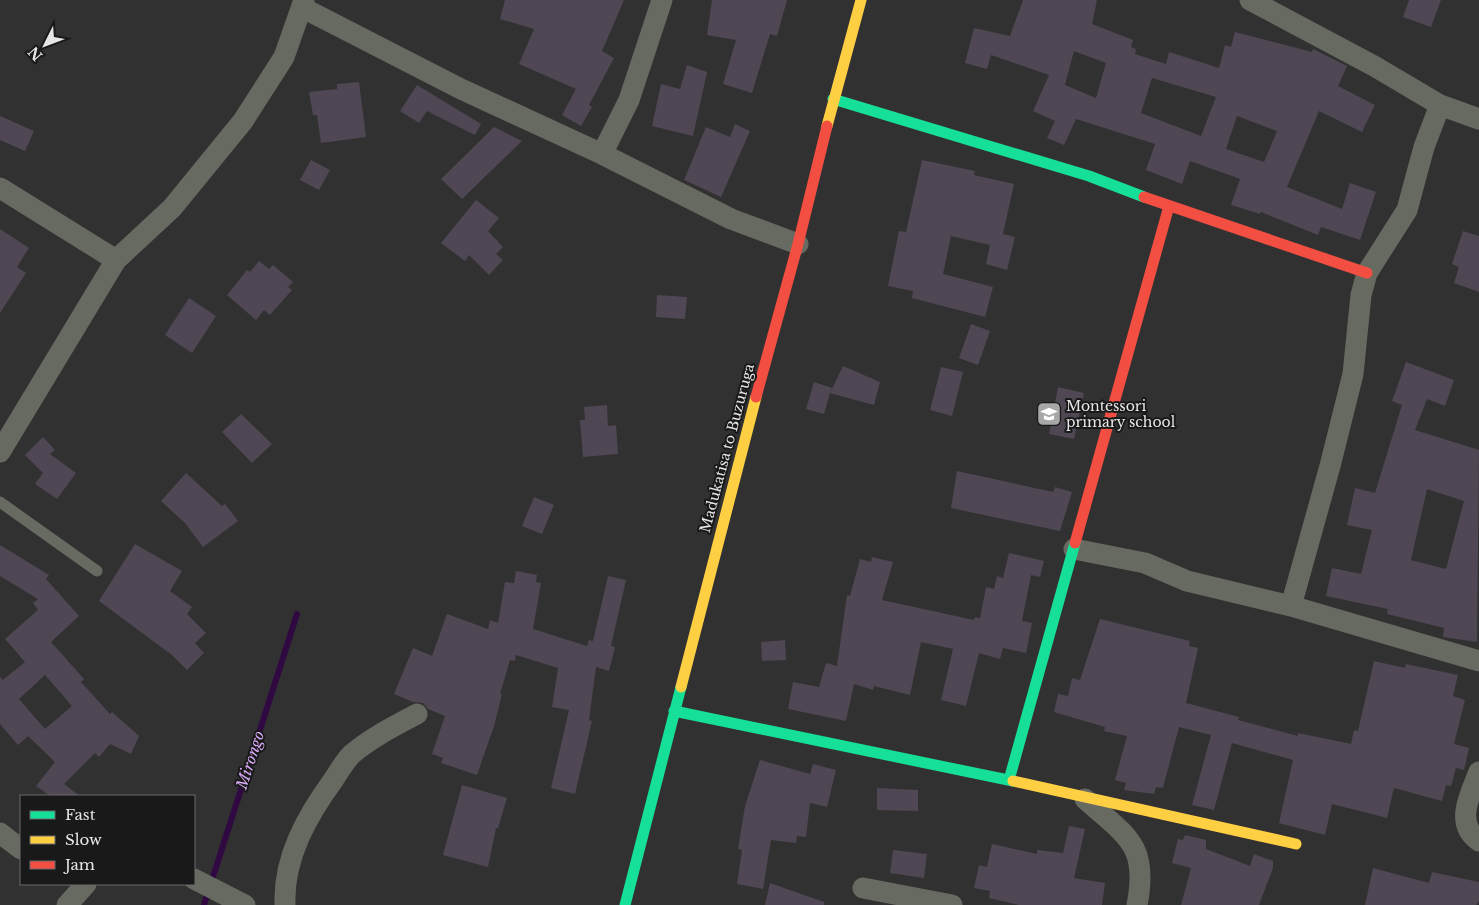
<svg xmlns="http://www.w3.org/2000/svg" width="1479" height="905" viewBox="0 0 1479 905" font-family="'Libre Baskerville',serif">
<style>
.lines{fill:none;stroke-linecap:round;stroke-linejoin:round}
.stream{stroke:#300842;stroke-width:6}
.building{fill:#4f4753;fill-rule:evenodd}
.lane{stroke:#676a61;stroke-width:11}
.street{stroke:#676a61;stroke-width:21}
.fast{stroke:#16e098;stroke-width:11}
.slow{stroke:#ffcf43;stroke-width:11}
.jam{stroke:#f24e42;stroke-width:11}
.labels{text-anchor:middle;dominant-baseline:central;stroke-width:4;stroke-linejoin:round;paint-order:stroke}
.poi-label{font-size:14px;fill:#e6e6e7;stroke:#19191a;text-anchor:start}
.street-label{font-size:14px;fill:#e6e6e7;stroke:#19191a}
.water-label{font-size:15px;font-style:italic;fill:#d8abf6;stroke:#19191a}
</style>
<rect width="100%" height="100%" fill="#323132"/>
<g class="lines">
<path class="stream" d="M204,905L297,614"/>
</g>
<path class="building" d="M505,0H624L602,51L614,58L589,105L592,107L581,126L562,115L576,89L519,64L534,29L500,19Z
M712,0H787L777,36L770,34L752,93L723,84L736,40L707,35Z
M1023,0H1097L1092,24L1133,40L1131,47L1136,49L1135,54L1166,64L1169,52L1219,68L1225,45L1231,47L1235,32L1312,52L1313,49L1347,66L1338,86L1375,105L1362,132L1319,111L1287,187L1342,209L1350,183L1376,192L1360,240L1321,227L1318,235L1261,212L1260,214L1231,205L1240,179L1190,161L1182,184L1146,170L1155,144L1076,119L1064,145L1047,138L1055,121L1033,111L1049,75L991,55L987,69L965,63L974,28L1010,36ZM1074,51L1106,63L1096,98L1065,85ZM1152,78L1216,97L1201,136L1141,113ZM1237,116L1277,131L1264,162L1226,149Z
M1409,0H1441L1431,27L1403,17Z
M687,65L707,72L693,136L652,126L661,84L680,89Z
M359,82L366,137L321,143L317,115H313L309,92L337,89V84Z
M417,85L481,124L475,135L427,111L419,123L400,111Z
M0,116L34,131L25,151L0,140Z
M735,124L750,131L721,197L684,180L706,127L730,137Z
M494,127L522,141L462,199L441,179Z
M311,160L330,170L319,190L300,180Z
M922,160L975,171L974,175L1014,184L1003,234L1015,237L1007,270L986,264L990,245L951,236L943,274L993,287L985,317L912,298L913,291L888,286L899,231L906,232Z
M476,200L499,218L488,231L503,247L496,254L503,260L489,275L469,255L465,261L441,243Z
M0,229L29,248L17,267L26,273L0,313Z
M1463,231L1479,236V292L1454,283L1459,267L1452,264Z
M259,261L269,269L273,265L293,282L288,287L292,290L270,315L264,310L256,320L227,295L247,270L250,272Z
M657,295L687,297L685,319L656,317Z
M189,298L216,316L192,353L165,335Z
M971,324L990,331L978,365L959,358Z
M1406,362L1454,380L1445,406L1427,399L1415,430L1479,450L1477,642L1443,637L1444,628L1387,614L1388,609L1326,596L1332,568L1361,574L1372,530L1347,525L1355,488L1375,493L1402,405L1392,401ZM1427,489L1464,501L1446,569L1411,560Z
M843,366L880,382L874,405L830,393L824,414L806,409L814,382L832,388L830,393Z
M941,367L963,372L952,416L930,410Z
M1058,387L1084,393L1074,439L1049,434Z
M607,405L608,426L616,425L618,454L583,457L580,420H585L584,407Z
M241,414L272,444L252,463L222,432Z
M43,437L55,450L50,454L76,473L57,499L35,484L43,473L25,455Z
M957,471L1053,492L1055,487L1072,492L1060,531L951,508Z
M186,473L222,506L225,504L238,521L203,547L185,523L161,501Z
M534,497L554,505L542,534L522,526Z
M135,544L182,571L170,591L192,607L187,614L206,633L195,643L204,653L187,670L172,655L99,601Z
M0,545L49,575L46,579L79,616L51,642L84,679L81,682L110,714L112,712L139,736L131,754L110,744L99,757L95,753L64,784L80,796H50L36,786L55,762L28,736L18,745L0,724V677L3,680L25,662L5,639L38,610L33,603L38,599L0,576ZM45,675L72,706L45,729L19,699Z
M1009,553L1044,561L1040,577L1031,575L1022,621L1032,623L1026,653L1003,648L1000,659L979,653L966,706L941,700L953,649L921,642L910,695L874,686L873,690L854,684L846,721L788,709L793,682L819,687L826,663L837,666L847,595L850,596L860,559L871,562L872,557L893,562L882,600L974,620L975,617L980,618L986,587L994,589L997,576L1003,578Z
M516,571L537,575L536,582L541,583L533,629L587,646L589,640L593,641L608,576L626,580L611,646L615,647L609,671L596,667L589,720L592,721L575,794L551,788L569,710L552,707L558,668L516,655L515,661L510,660L500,694H502L494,726L477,775L441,763L443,758L432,754L445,716L428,709L423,703L413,702L394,694L413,648L432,656L447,614L488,629L490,620L498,623L505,582L514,583Z
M1100,619L1190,641L1189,646L1198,648L1186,703L1239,717L1238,720L1298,736V733L1351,744L1354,730L1358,731L1374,661L1405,668L1406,664L1458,675L1453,696L1465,700L1454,744L1469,748L1464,770L1456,768L1451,786L1446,785L1442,801L1394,788L1387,818L1332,804L1325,835L1279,823L1293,760L1232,743L1214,810L1192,805L1211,735L1179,727L1163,788L1156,787L1154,794L1124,790L1126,783L1115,780L1127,736L1104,731L1105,727L1054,712L1058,694L1068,696L1072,678L1080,680Z
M785,640L786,660L762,661L761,642Z
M760,760L810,774L813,764L836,770L827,807L810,803L806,837L797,836L796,843L771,840L763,889L737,884L742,850L738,849L745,806Z
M462,785L507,798L498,828H496L488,867L443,855Z
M877,788L918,790V811L877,810Z
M1069,826L1085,829L1074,878L1105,883L1102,905H1019L989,898L990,891L974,888L979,865L987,867L992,844L1037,854V850L1063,853Z
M1185,835L1206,840V849L1250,866L1254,854L1273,861V868L1259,905H1181L1191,868L1172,863L1178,839L1183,840Z
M893,850L927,854L924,878L890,873Z
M1373,868L1429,883L1432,872L1479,882V901L1476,905H1365Z
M770,883L824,902V905H765Z"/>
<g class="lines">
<path class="lane" d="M0,502L97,571"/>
<path class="street" d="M1250,0L1374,66L1440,105L1479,119
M303,8L461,89L602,154L731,219L798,244
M602,154L629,100L662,0
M0,188L116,260
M0,452L116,260L172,208L243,121L284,57L304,0
M1074,549L1145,563L1187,581L1291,606L1479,661
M1291,606L1330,466L1353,374L1361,295L1367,273L1407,210L1424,147L1440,105
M1479,772C1470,794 1454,824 1479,841
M1085,799C1126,836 1149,844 1137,905
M0,833L21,849
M194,879L245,905
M863,888L952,905
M67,905L86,884
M285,905C283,858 307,816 334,779C339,771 345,761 352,754C371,738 394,726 417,714"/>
<path class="fast" d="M833,99L1089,176L1144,197
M674,711L1013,781
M1009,780L1075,543
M625,905L681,687"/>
<path class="slow" d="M827,126L861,0
M681,687L756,397
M1013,781L1296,844"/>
<path class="jam" d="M1144,197L1367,273
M756,397L798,244L827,126
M1075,543L1169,206"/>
</g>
<defs>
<symbol id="school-square" viewBox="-11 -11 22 22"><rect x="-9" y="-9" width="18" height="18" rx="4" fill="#a7a7a8" stroke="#19191a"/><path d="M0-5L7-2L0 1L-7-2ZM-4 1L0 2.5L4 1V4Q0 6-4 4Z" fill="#fff"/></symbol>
</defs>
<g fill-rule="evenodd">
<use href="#school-square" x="1035" y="400" width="28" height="28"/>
</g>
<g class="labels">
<g class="poi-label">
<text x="1066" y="406">Montessori<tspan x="1066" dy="16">primary school</tspan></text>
</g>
<g class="street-label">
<text transform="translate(727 448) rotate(-75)">Madukatisa to Buzuruga</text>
</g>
<g class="water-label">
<text transform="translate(250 760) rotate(-72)">Mirongo</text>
</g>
</g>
<rect x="20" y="795" width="175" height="90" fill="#19191a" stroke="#6b6b6c"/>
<rect x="30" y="811" width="25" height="8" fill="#16e098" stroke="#6b6b6c"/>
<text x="65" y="820" font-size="15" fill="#e6e6e7">Fast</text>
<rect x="30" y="836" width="25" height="8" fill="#ffcf43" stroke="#6b6b6c"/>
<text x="65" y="845" font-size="15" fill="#e6e6e7">Slow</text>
<rect x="30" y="861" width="25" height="8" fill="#f24e42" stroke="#6b6b6c"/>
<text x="65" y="870" font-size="15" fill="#e6e6e7">Jam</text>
<g transform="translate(45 45) rotate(228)" stroke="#19191a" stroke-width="4" paint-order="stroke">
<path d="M0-4L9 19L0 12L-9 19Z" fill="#e6e6e7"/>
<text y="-8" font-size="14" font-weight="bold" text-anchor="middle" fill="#e6e6e7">N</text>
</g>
</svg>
